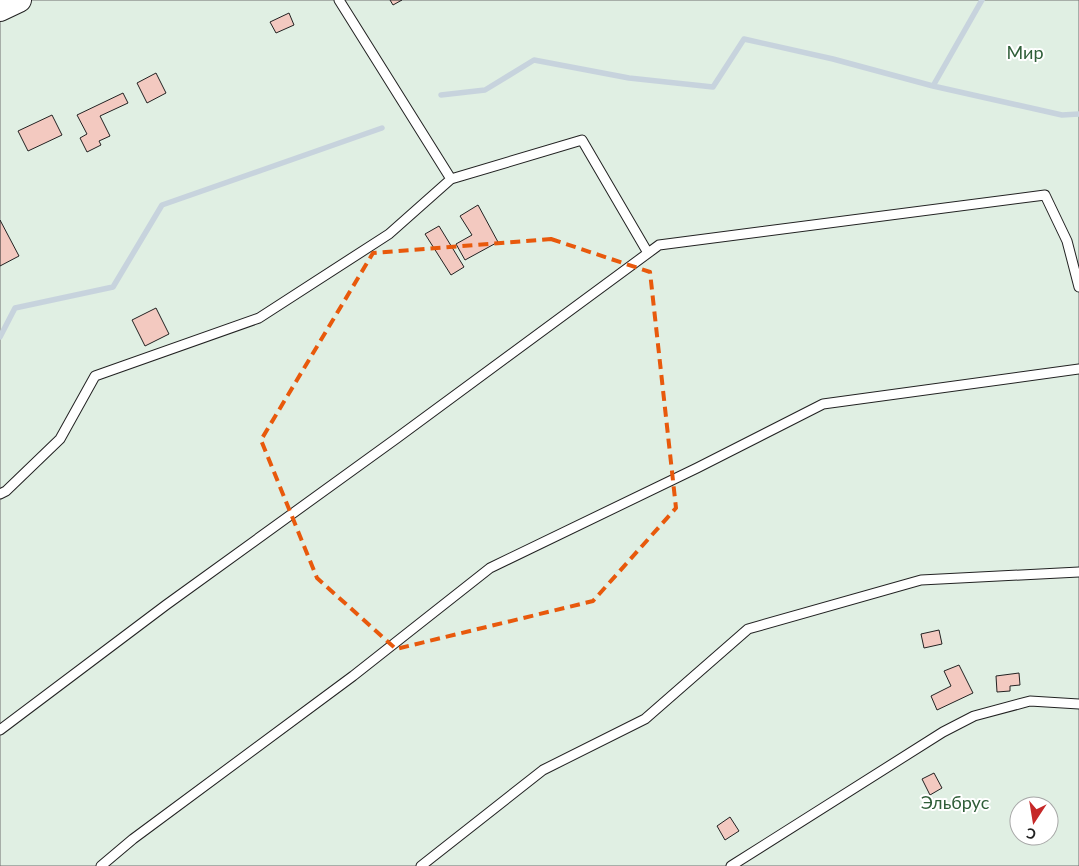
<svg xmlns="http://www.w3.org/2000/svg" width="1079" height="866" viewBox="0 0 1079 866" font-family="Lato,sans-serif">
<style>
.green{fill:#e0efe3;stroke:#6f6f6f;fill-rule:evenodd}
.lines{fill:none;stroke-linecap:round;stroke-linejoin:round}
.stream{stroke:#c7d3dd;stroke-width:5.5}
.building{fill:#f3c9c0;stroke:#222}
.lane-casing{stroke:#222;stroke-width:11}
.secondary-casing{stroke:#222;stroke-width:26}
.lane{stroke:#fff;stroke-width:9}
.secondary{stroke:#fff;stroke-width:24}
.marked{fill:none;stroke:#e8590c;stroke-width:4;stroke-dasharray:10 6;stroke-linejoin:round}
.labels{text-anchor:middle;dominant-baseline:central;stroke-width:4;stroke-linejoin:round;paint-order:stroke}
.park-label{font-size:18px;fill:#2f5e38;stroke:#fff}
</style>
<rect width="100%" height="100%" fill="#fff"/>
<path class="green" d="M19,0H1079V866H0V9ZM1019,806H1049V836H1019Z"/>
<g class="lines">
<path class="stream" d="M933,86L982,0
M441,95L485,90L534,60L629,78L713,87L744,39L833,59L933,86L1062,115L1079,114
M0,337L15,308L113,287L162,205L382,128"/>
</g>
<path class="building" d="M390,0H402L393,5Z
M289,13L294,25L276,33L270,22Z
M156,73L166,93L147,103L137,83Z
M123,93L128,103L100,116L110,136L99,141L101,145L87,152L80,138L87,134L77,115Z
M52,115L62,135L28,151L18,131Z
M478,205L498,242L465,260L456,244L472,235L460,216Z
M0,220L19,256L0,266Z
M439,226L464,267L451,275L425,234Z
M156,308L169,334L145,346L132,320Z
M939,630L942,644L924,648L921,634Z
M959,665L973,693L937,710L931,696L951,686L944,671Z
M1019,673L1020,685L1010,686V691L997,692L996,676Z
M934,773L942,788L930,795L922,779Z
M730,817L739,831L725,840L717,826Z"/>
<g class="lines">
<defs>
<path id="lane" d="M451,179L582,140L648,253
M0,494L6,491L60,439L95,376L259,318L389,234L451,179L339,0
M0,730L166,605L397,438L659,245L1045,195L1067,241L1079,287
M101,866L133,839L353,676L490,568L697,468L823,404L1079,369
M421,866L543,770L645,719L748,629L921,580L1079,572
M731,866L943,732L974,716L1030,701L1079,704"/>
<path id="secondary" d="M0,9L19,0"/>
</defs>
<use href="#lane" class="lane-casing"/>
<use href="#secondary" class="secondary-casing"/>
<use href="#lane" class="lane"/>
<use href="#secondary" class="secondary"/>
</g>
<path class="marked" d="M551,239L650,272L676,508L593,601L396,649L317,578L261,440L373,253Z"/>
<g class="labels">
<g class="park-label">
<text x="1025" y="52">Мир</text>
<text x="955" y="802">Эльбрус</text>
</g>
</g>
<g transform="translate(1034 821) rotate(192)"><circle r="24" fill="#ffffff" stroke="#a7a7a7"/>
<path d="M0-4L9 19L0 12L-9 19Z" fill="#c62828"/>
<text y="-8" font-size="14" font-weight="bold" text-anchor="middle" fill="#222222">С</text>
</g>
</svg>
